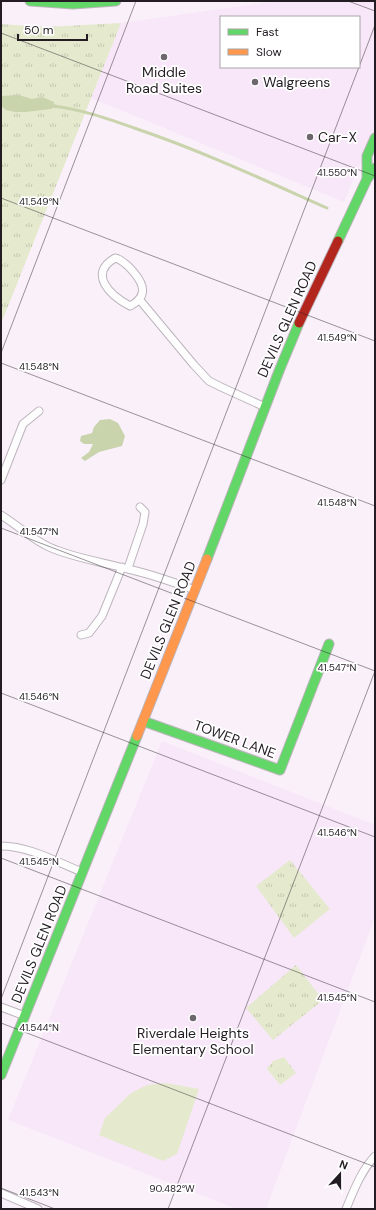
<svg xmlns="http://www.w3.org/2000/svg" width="376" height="1210" viewBox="0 0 376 1210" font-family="'DM Sans',sans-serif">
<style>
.built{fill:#f8e7f8;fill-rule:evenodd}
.grass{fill:url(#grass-tufts)}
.garden{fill:#e5eacf}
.water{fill:#c9d3ac}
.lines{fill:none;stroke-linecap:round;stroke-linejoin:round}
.stream{stroke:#c9d3ac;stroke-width:3}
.street-casing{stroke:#bcb5bc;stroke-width:9}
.fast-casing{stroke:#bcb5bc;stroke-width:11}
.slow-casing{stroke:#bcb5bc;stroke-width:11}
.jam-casing{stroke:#bcb5bc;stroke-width:11}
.street{stroke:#fefdfe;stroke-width:7}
.fast{stroke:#63d668;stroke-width:9}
.slow{stroke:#ff974d;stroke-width:9}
.jam{stroke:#b3261e;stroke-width:9}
.ticks{fill:none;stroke:#231d23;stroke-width:1;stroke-opacity:0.45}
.poi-dot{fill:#6e676e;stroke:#fff;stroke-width:1.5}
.labels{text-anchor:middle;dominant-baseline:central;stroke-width:3.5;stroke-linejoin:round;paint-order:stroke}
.poi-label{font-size:14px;fill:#231d23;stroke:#fff}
.street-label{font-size:14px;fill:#231d23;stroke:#fff}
.ticks-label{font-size:10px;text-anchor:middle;fill:#231d23;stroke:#fff;stroke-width:3.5;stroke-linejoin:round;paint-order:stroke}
</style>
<defs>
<pattern id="grass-tufts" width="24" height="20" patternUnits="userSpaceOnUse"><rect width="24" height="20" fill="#e5eacf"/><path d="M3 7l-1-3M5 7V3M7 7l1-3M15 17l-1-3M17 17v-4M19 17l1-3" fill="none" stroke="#c4c8b1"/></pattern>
</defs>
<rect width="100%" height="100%" fill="#faf0fa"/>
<path class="built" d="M278,1H375V129L344,202L91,98L121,23ZM221,17H359V67H221Z
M162,741L375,825V917L266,1209H237L8,1120Z"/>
<path class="grass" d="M121,23L1,324V24L46,27Z
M290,860L330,909L294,938L256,886Z
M296,965L323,1000L273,1040L246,1008Z
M284,1057L296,1073L280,1085L267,1069L273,1061Z"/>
<path class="garden" d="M166,1083L199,1089L177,1154L163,1161L99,1135L105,1118L131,1093L147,1085Z"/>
<path class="water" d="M19,95L32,99L42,97L54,102V107L51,109L26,112H15L6,110L1,106V96Z
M110,419L118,423L125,436L122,446L99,452L85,461L81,458L89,452L93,444H84L80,441L81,436L92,433L94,427L100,420Z"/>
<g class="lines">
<path class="stream" d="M52,106C81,109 109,119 137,129C202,151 264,180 327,208"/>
<defs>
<path id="street" d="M115,258C121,259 124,263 128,266C141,279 152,295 130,306C111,296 87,274 115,258Z
M139,299L194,365L209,381L221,387L265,407
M1,480L23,424L39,411
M1,515C17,525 32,539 49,547C74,558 102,562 128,569C151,574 173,582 195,590
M128,568L143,524L145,512L140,507
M81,635L89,633L102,616L122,567
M1,846C29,846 57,862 82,872
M1,1007L25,1016
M1,1193L38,1209
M346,1209C354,1190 361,1171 375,1156"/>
<path id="fast" d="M30,1L73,4L116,1
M367,179V156L375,138
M338,241L367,179L375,168
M207,559L279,371L299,323
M143,721L280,770L329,644
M1,1075L137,736"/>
<path id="slow" d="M137,736L207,559"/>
<path id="jam" d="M299,323L338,241"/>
</defs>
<use href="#street" class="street-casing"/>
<use href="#fast" class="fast-casing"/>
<use href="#slow" class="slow-casing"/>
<use href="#jam" class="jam-casing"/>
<use href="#street" class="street"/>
<use href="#fast" class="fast"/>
<use href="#slow" class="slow"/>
<use href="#jam" class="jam"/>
</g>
<path class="ticks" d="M348,1L375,11M1,33L375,176M359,67L375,25M1,198L375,341M1,353L136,1M1,363L375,506M1,528L375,671M1,693L375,837M1,858L375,1002M1,999L359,67M1,1023L375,1167M1,1188L55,1209M168,1209L375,671"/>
<g class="poi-dot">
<circle cx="164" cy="57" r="4"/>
<circle cx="255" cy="82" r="4"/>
<circle cx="310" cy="137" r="4"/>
<circle cx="193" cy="1018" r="4"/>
</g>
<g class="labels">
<g class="poi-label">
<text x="164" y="72">Middle<tspan x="164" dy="16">Road Suites</tspan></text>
<text x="263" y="82" text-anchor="start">Walgreens</text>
<text x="318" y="137" text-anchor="start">Car-X</text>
<text x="193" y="1033">Riverdale Heights<tspan x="193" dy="16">Elementary School</tspan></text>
</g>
<g class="street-label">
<text transform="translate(287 319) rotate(-66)">DEVILS GLEN ROAD</text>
<text transform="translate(168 620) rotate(-68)">DEVILS GLEN ROAD</text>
<text transform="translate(235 739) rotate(20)">TOWER LANE</text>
<text transform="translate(39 944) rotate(-68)">DEVILS GLEN ROAD</text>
</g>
</g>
<g class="ticks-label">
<text x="337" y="176">41.550°N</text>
<text x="39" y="205">41.549°N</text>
<text x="337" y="341">41.549°N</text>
<text x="39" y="370">41.548°N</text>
<text x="337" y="506">41.548°N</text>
<text x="39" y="535">41.547°N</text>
<text x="337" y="671">41.547°N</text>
<text x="39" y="700">41.546°N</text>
<text x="337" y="836">41.546°N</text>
<text x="39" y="865">41.545°N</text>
<text x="337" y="1001">41.545°N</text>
<text x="39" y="1031">41.544°N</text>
<text x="172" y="1192">90.482°W</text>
<text x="39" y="1196">41.543°N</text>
</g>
<rect width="376" height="1210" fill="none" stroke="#231d23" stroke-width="4"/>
<rect x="220" y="16" width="140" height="52" fill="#ffffff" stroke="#a7a5a7"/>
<rect x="228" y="29" width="20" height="6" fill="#63d668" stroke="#a7a5a7"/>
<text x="256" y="36" font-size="12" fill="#231d23">Fast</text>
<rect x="228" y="49" width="20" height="6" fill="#ff974d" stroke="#a7a5a7"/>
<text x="256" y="56" font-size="12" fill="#231d23">Slow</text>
<g transform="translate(340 1174) rotate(21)" stroke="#ffffff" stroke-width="3" paint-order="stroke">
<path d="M0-3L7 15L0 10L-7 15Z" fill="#231d23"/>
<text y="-6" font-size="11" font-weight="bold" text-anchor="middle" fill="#231d23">N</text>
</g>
<path d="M18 34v6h69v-6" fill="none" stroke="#231d23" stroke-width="2"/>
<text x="24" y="34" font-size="12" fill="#231d23" stroke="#ffffff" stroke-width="3" paint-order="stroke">50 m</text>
</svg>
